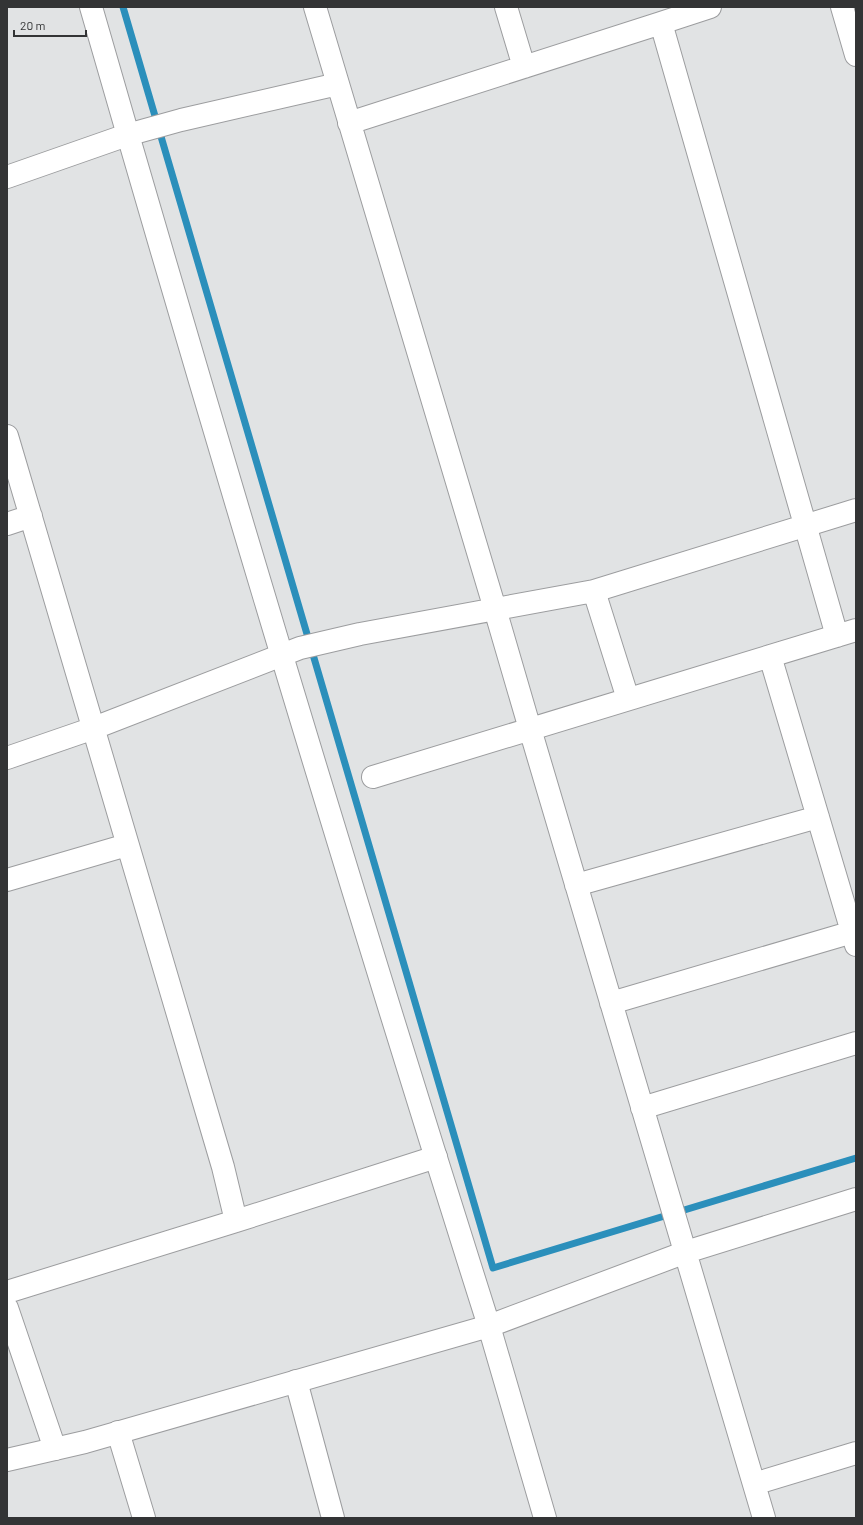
<svg xmlns="http://www.w3.org/2000/svg" width="863" height="1525" viewBox="0 0 863 1525" font-family="Barlow,sans-serif">
<style>
.lines{fill:none;stroke-linecap:round;stroke-linejoin:round}
.stream{stroke:#2b8fbb;stroke-width:7}
.minor-casing{stroke:#9c9d9f;stroke-width:24}
.tertiary-casing{stroke:#9c9d9f;stroke-width:24}
.secondary-casing{stroke:#9c9d9f;stroke-width:24}
.minor{stroke:#fff;stroke-width:22}
.tertiary{stroke:#fff;stroke-width:22}
.secondary{stroke:#fff;stroke-width:22}
</style>
<rect width="100%" height="100%" fill="#e1e3e4"/>
<g class="lines">
<path class="stream" d="M123,7L493,1268L856,1158"/>
<defs>
<path id="minor" d="M315,7L495,609L530,729L764,1518
M506,7L524,67
M842,7L856,55
M661,23L710,7
M349,123L661,23L837,636
M7,177L127,135L181,120L338,84
M7,436L223,1167L236,1221
M7,524L31,516
M594,591L628,699
M770,656L856,945
M7,758L94,728L300,648L360,634L594,591L856,510
M373,777L856,630
M7,880L127,845
M576,885L818,817
M611,1003L856,931
M642,1108L856,1043
M7,1292L236,1221L436,1157
M7,1308L55,1449
M489,1326L686,1252L856,1199
M296,1381L333,1518
M118,1432L144,1518
M754,1484L856,1453"/>
<path id="tertiary" d="M91,7C218,448 350,888 489,1326"/>
<path id="secondary" d="M7,1460L85,1442L489,1326L545,1518"/>
</defs>
<use href="#minor" class="minor-casing"/>
<use href="#tertiary" class="tertiary-casing"/>
<use href="#secondary" class="secondary-casing"/>
<use href="#minor" class="minor"/>
<use href="#tertiary" class="tertiary"/>
<use href="#secondary" class="secondary"/>
</g>
<rect width="863" height="1525" fill="none" stroke="#333435" stroke-width="16"/>
<path d="M14 30v6h72v-6" fill="none" stroke="#333435" stroke-width="2"/>
<text x="20" y="30" font-size="12" fill="#333435" stroke="#e1e3e4" stroke-width="3" paint-order="stroke">20 m</text>
</svg>
